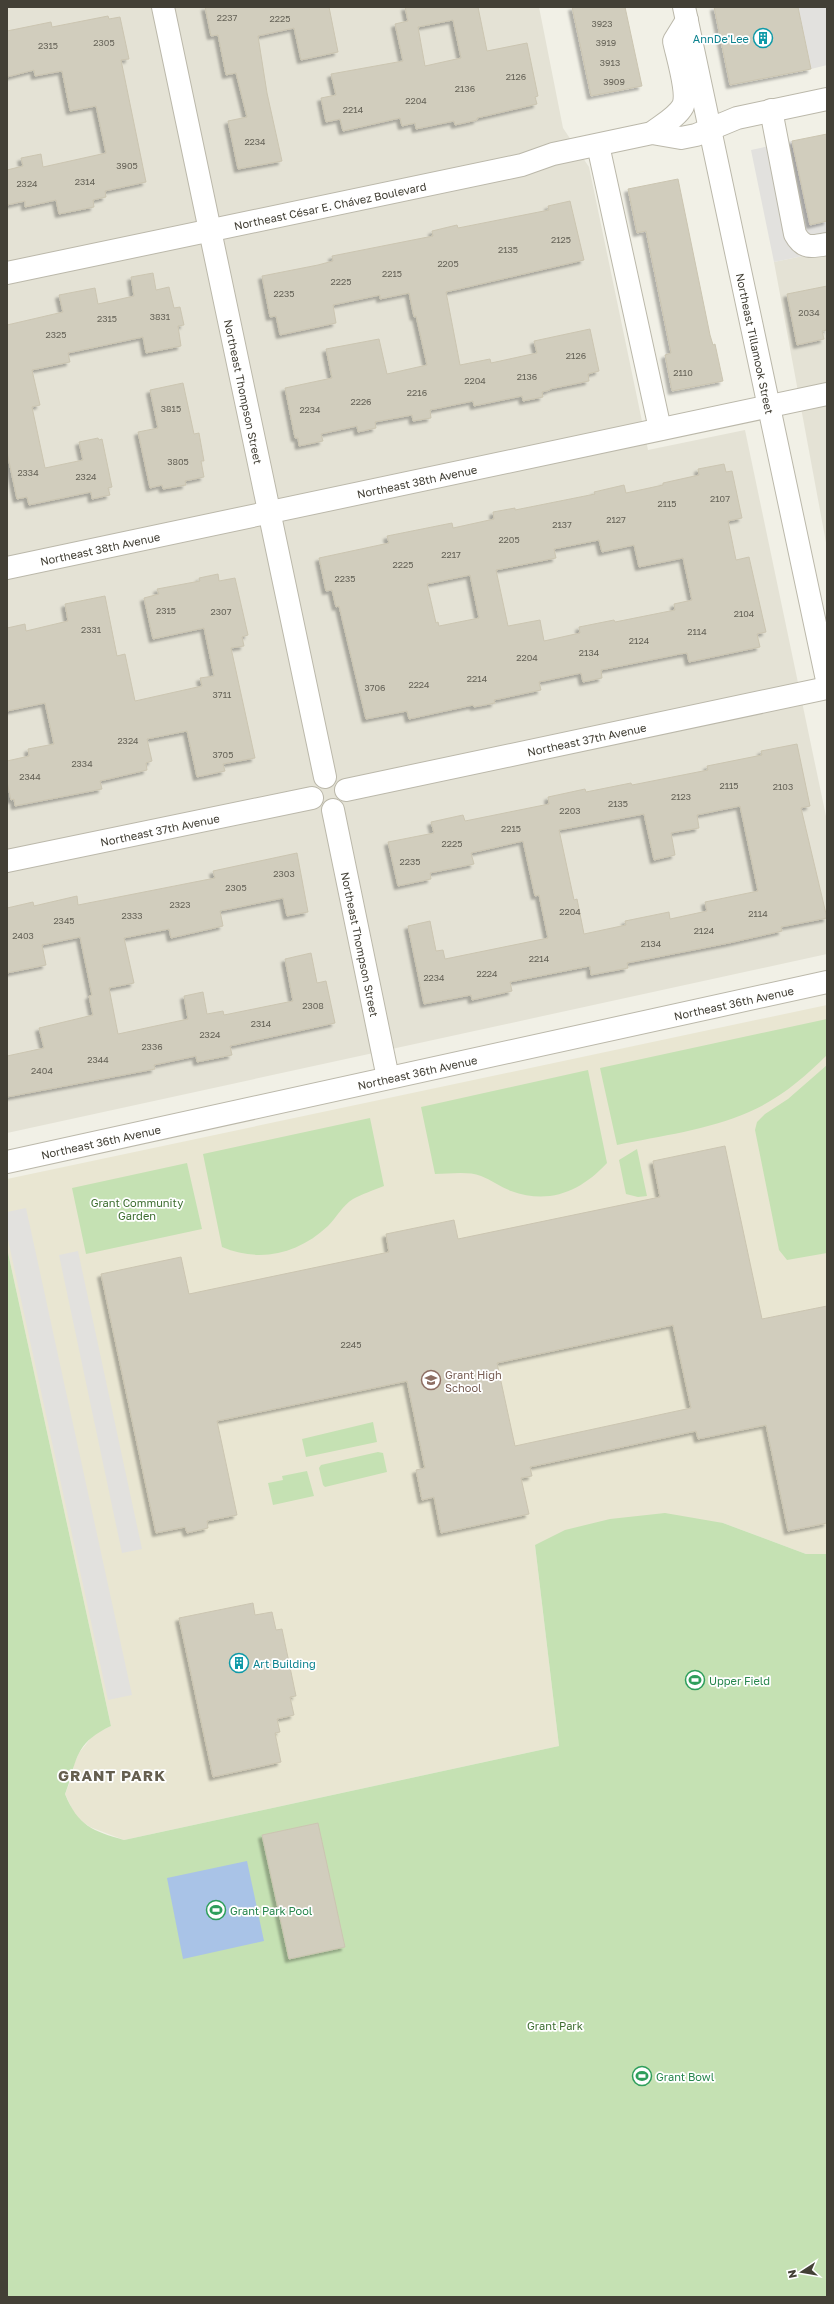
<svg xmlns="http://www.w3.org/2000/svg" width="834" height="2304" viewBox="0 0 834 2304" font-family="'Golos Text',sans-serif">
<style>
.residential{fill:#e4e2d5}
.education{fill:#e9e6d2}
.green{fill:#c5e1b3}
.parking{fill:#e2e1de}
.water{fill:#a9c3e7}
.building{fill:#d1cdbd;stroke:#cbc5b1;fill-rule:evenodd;filter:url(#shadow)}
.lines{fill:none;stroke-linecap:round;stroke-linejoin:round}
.minor-casing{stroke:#bbb8aa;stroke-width:24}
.minor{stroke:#fff;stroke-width:22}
.labels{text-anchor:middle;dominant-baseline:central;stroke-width:3.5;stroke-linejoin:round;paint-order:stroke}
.number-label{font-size:9px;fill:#666358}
.culture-label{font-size:11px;fill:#0d838f;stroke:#fff;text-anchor:end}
.street-label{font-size:11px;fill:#434036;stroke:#fff}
.park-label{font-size:11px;fill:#3e6e31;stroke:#fff}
.education-label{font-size:11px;fill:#785e54;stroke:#fff;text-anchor:start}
.leisure-label{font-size:11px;fill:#27864d;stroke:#fff;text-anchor:start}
.district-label{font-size:15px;font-weight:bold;letter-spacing:1px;fill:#655f4f;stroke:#fff}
</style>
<defs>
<filter id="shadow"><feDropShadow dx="-3.5" dy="3.5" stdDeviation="1" flood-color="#0004"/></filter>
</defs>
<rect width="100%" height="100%" fill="#f1f0e6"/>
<path class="residential" d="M7,7H539L563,128L589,167L648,450L745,430L827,821V954L7,1133Z
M827,251V548L774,262Z"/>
<path class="education" d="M827,1005V1554H806L723,1523L535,1545L559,1746L124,1840L90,1827L76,1817L65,1794L72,1777L74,1764L79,1753L94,1734L111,1726L7,1248V1179Z"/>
<path class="green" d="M827,1019V1055C804,1078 779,1099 749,1112C708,1130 660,1136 617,1145L600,1068Z
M827,1065V1253L787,1260L779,1250L755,1130L757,1122L765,1114L788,1099Z
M588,1070L607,1163C581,1191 550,1205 511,1191C501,1187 491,1180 481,1176C468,1171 449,1174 435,1174L421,1107Z
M370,1118L384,1186C374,1190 362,1194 353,1199C342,1206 337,1217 328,1226C298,1254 260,1263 222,1247L203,1154Z
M637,1149L647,1196L638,1197L626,1194L619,1160Z
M187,1163L202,1229L86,1254L72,1188Z
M7,1248L111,1726C73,1744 78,1760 65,1794C78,1826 93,1831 124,1840L559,1746L535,1545L565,1530L610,1519L665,1513L723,1523L806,1554H827V2297H7Z
M373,1422L377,1442L306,1457L302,1439Z
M378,1452L383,1453L387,1472L325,1487L323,1485L319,1468L321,1465Z
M307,1471L314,1496L273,1505L268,1483L283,1480L282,1476Z"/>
<path class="parking" d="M798,7H827V65L811,69Z
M792,141L810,225L827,221V251L774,262L751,150Z
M26,1208L132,1695L108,1700L7,1235V1212Z
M78,1251L142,1549L122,1553L59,1255Z"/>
<path class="water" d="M247,1861L264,1941L183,1959L167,1878Z"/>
<path class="building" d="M205,7H329L338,52L301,60L294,28L258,36L267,93L282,161L238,169L228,121L247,117L236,73L226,75L218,35L211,36Z
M405,7H478L487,51L527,43L538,96L535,97L537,104L477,118V120L455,125L454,121L416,129L415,123L402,126L400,118L343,131L340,119L326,122L321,98L336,95L331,74L403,61L395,24L408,21ZM453,20L461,58L425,66L418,27Z
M572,7H625L642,86L591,96Z
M714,7H798L811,69L730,85Z
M108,16L109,19L120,17L129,59L121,60L146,182L105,191L106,197L93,200L94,207L59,214L56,200L25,207V201L7,205V170L23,166L21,158L41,154L43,167L106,153L96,106L70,111L62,71L35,76L34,70L7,77V31L51,22L52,27Z
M827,134V221L810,225L792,141Z
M678,179L710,335L713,345L715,344L723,381L672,391L665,355L671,353L646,231L637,233L628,189Z
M570,201L584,260L446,292L460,365L490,359L491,363L537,353L534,341L590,329L599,371L588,374L589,381L550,389V390L542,392L543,397L523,401L522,396L474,406L473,401L430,410L431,418L413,421L412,415L375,422L376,428L358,432L357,426L321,434L323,441L299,446L298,438H295L285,388L332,378L326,349L379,339L387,374L427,365L416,316L414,317L409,293L380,299V295L333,305L336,323L280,335L276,316L270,317L262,276L318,265L333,261L332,256L433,236L432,231L457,225L458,228L549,210L548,206Z
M153,273L156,290L169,287L174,308L180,307L184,325L178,326L181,346L146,353L143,337L68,353L70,362L32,370L40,405L32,407L45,468L83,460L79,442L98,438L99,440L102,439L112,487L108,488L110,495L92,499L91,492L29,505L27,497L17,499L7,452V325L63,312L59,295L95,288L98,304L134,296L131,277Z
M827,286V330L822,331L824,339L797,345L787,294Z
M183,383L194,434L199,433L204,461H201L204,477L185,481L186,485L163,489L162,485L150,488L138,432L158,428L150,390Z
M724,464L726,472L732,471L742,518L728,521L736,560L749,557L766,632L757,634L760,647L689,662L687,653L680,654L601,670L602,678L583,682L581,673L539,682L541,690L494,700L495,703L474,707L473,705L409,719L407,711L366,719L339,606L336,607L332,590L326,591L319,558L389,543L387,536L452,523L453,528L494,519L493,512L515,508V510L595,494L594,492L624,485L626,493L663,485V483L699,475L698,469ZM599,540L602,552L634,545L639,567L683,558L692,600L674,604L675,610L615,622L614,620L579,627L580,633L544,641L540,620L508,626L496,570L556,558L554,549ZM470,575L479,618L439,626L438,622L436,623L427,584Z
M218,574L219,581L235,578L248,635L242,637L244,646L231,648L255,758L223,764L225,771L197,777L187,731L147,739L152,761L146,763L147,770L100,781L102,789L15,806L14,799L11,800L7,782V761L29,756L28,749L54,744L45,703L7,711V628L25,624L26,631L68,621L65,604L105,596L117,656L125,654L135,701L202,686L200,678L214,676L204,628L153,639L144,598L159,594L157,589L200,581L199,578Z
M797,744L810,806L801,808L827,918L781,927L782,931L729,943L627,963L628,968L591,975L590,966L510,982L512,991L472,1000L471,995L424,1004L408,926L430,921L436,951L443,950L445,959L548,938L539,895L535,896L523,841L471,853L474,864L430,873L431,879L398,886L388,842L434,833L431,822L463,815L465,821L549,804L548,797L585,789L586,792L631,783L632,785L708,770L707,766L762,755L761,751ZM740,806L758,891L705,902L707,911L670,919L669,912L625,921L626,925L584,934L577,899L574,900L559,830L644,814L654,860L675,855L671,833L699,828L697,815Z
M297,853L308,912L287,916L283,898L220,911L223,926L171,938L169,929L124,938L134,983L109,988L118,1034L188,1019L184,996L203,992L207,1014L223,1011L224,1015L293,1001L285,959L311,953L317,983L326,981L335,1023L230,1046L232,1055L197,1062L196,1056L154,1065L155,1069L7,1097V1056L44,1048L39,1028L93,1015L89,996L92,995L80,937L42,945L46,965L7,973V908L33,902L34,906L77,896L78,905L215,878L213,871Z
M725,1146L762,1319L827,1306V1523L788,1531L766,1425L698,1439L696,1431L530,1467L532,1476L521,1478L529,1514L441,1533L434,1497L422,1500L416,1470L425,1468L407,1381L217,1421L237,1515L207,1521L208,1528L187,1533L185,1527L156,1533L101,1274L181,1257L189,1294L389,1252L386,1234L454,1220L458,1239L660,1197L653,1161ZM673,1325L691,1408L515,1446L497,1363Z
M253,1603L255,1615L272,1612L276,1630L282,1629L296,1696L290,1697L294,1715L277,1719L280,1732L275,1733L281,1762L213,1777L179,1618Z
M318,1823L345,1947L289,1959L262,1835Z"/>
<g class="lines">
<defs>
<g id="minor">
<path id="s1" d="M163,7L325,777"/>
<path id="s2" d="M684,7L827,680"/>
<path d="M771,110L795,234C803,249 812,247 827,244"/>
<path d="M652,133C662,125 677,117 683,106C689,93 677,56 674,41L687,20"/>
<path d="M598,145L660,429"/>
<path id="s3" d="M7,273L522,165L553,154L652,133L681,138L696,135L737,118L827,99"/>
<path id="s4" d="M7,568L827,394"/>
<path id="s5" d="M346,790L827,688"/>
<path id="s6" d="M333,810L388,1078"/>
<path id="s7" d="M7,861L312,798"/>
<path id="s8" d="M7,1162L827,982"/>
</g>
</defs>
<use href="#minor" class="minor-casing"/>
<use href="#minor" class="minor"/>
</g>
<defs>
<symbol id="building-ring" viewBox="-11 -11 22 22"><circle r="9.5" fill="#fff" stroke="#0f9aa8" stroke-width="1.5"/><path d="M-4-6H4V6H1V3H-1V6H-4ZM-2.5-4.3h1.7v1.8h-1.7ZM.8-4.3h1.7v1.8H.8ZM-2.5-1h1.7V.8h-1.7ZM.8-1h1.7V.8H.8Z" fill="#0f9aa8"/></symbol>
<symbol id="school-ring" viewBox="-11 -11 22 22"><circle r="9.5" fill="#fff" stroke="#8d6e63" stroke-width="1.5"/><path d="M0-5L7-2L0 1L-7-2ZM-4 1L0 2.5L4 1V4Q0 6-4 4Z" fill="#8d6e63"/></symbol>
<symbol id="stadium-ring" viewBox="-11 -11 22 22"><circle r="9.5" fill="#fff" stroke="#2e9e5b" stroke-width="1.5"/><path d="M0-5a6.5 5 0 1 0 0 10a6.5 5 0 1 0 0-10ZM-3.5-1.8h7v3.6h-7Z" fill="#2e9e5b"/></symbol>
</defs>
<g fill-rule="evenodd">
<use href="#building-ring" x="752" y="27" width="22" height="22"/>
<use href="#school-ring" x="420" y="1369" width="22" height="22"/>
<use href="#building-ring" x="228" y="1652" width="22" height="22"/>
<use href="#stadium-ring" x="684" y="1669" width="22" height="22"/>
<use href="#stadium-ring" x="205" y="1899" width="22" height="22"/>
<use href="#stadium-ring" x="631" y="2065" width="22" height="22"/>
</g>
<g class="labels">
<g class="number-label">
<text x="227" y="17">2237</text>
<text x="280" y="18">2225</text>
<text x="602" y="23">3923</text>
<text x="104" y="42">2305</text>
<text x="606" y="42">3919</text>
<text x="48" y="45">2315</text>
<text x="610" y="62">3913</text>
<text x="516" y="76">2126</text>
<text x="614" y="81">3909</text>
<text x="465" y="88">2136</text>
<text x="416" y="100">2204</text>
<text x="353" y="109">2214</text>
<text x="255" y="141">2234</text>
<text x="127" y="165">3905</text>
<text x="85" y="181">2314</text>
<text x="27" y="183">2324</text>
<text x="561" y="239">2125</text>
<text x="508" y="249">2135</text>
<text x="448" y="263">2205</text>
<text x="392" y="273">2215</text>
<text x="341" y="281">2225</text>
<text x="284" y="293">2235</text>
<text x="809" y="312">2034</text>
<text x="160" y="316">3831</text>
<text x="107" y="318">2315</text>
<text x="56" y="334">2325</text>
<text x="576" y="355">2126</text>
<text x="683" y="372">2110</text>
<text x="527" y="376">2136</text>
<text x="475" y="380">2204</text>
<text x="417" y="392">2216</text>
<text x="361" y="401">2226</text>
<text x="171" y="408">3815</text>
<text x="310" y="409">2234</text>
<text x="178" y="461">3805</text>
<text x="28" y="472">2334</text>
<text x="86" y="476">2324</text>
<text x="720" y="498">2107</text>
<text x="667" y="503">2115</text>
<text x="616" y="519">2127</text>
<text x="562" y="524">2137</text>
<text x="509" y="539">2205</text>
<text x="451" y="554">2217</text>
<text x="403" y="564">2225</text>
<text x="345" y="578">2235</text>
<text x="166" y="610">2315</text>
<text x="221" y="611">2307</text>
<text x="744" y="613">2104</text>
<text x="91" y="629">2331</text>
<text x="697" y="631">2114</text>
<text x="639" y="640">2124</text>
<text x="589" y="652">2134</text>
<text x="527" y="657">2204</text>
<text x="477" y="678">2214</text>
<text x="419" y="684">2224</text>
<text x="375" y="687">3706</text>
<text x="222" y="694">3711</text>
<text x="128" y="740">2324</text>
<text x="223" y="754">3705</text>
<text x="82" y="763">2334</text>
<text x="30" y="776">2344</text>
<text x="729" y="785">2115</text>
<text x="783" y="786">2103</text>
<text x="681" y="796">2123</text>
<text x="618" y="803">2135</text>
<text x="570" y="810">2203</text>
<text x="511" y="828">2215</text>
<text x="452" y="843">2225</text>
<text x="410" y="861">2235</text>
<text x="284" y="873">2303</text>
<text x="236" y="887">2305</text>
<text x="180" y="904">2323</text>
<text x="570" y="911">2204</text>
<text x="758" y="913">2114</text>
<text x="132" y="915">2333</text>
<text x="64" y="920">2345</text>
<text x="704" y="930">2124</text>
<text x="23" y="935">2403</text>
<text x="651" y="943">2134</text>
<text x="539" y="958">2214</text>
<text x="487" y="973">2224</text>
<text x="434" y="977">2234</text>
<text x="313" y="1005">2308</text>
<text x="261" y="1023">2314</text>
<text x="210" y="1034">2324</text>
<text x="152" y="1046">2336</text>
<text x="98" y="1059">2344</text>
<text x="42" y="1070">2404</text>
<text x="351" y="1344">2245</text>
</g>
<g class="culture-label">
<text x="749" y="38">AnnDe'Lee</text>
<text x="253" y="1663" text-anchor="start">Art Building</text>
</g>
<g class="street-label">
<text stroke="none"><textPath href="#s3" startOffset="330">Northeast César E. Chávez Boulevard</textPath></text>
<text stroke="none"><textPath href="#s2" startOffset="344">Northeast Tillamook Street</textPath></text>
<text stroke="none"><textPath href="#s1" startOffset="393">Northeast Thompson Street</textPath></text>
<text stroke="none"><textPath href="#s4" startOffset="419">Northeast 38th Avenue</textPath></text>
<text stroke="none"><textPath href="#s4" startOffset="95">Northeast 38th Avenue</textPath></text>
<text stroke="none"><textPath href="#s5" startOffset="246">Northeast 37th Avenue</textPath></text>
<text stroke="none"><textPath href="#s7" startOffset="156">Northeast 37th Avenue</textPath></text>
<text stroke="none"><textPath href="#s6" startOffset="137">Northeast Thompson Street</textPath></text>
<text stroke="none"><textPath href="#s8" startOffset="744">Northeast 36th Avenue</textPath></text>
<text stroke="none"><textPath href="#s8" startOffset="420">Northeast 36th Avenue</textPath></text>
<text stroke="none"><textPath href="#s8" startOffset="96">Northeast 36th Avenue</textPath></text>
</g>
<g class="park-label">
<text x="137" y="1202">Grant Community<tspan x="137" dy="13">Garden</tspan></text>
<text x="555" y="2025">Grant Park</text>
</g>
<g class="education-label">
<text x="445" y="1374">Grant High<tspan x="445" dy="13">School</tspan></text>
</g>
<g class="leisure-label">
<text x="709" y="1680">Upper Field</text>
<text x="230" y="1910">Grant Park Pool</text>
<text x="656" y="2076">Grant Bowl</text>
</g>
<g class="district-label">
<text x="112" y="1775">GRANT PARK</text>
</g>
</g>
<rect width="834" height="2304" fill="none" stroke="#434036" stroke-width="16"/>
<g transform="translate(802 2272) rotate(258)" stroke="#ffffff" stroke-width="3" paint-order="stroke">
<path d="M0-3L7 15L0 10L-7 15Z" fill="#434036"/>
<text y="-6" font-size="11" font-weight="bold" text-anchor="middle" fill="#434036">N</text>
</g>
</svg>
